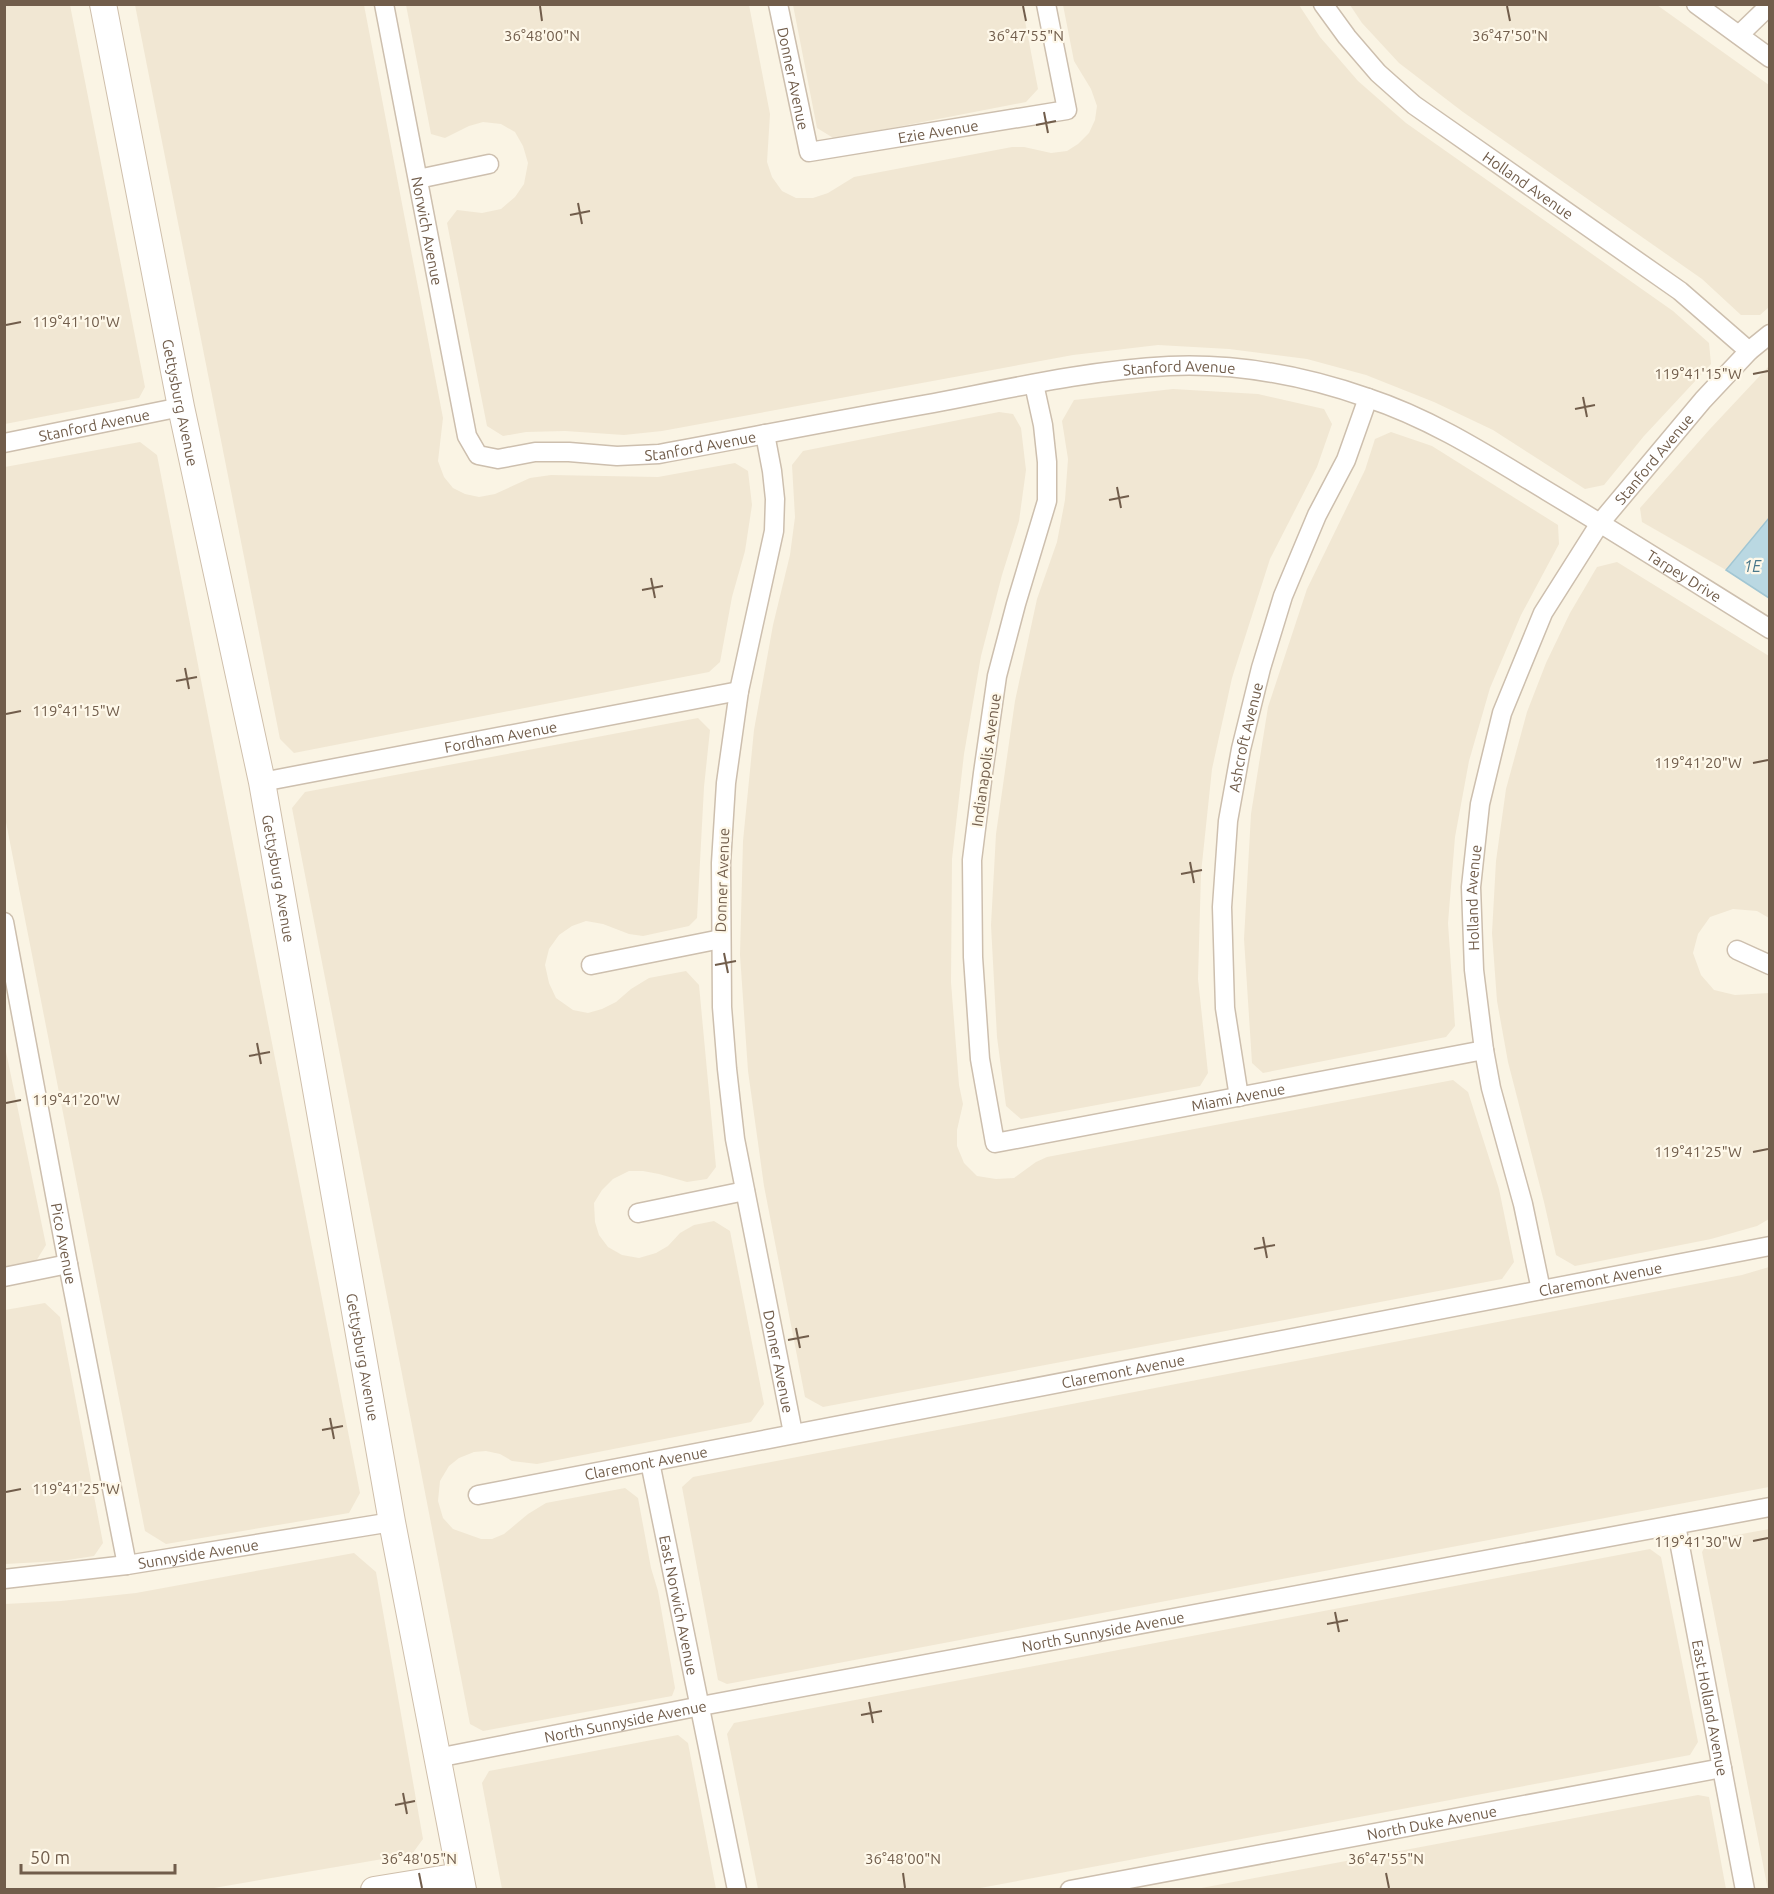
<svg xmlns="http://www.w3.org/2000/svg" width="1774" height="1894" viewBox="0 0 1774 1894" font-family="Ubuntu,sans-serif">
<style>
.residential{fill:#f1e7d3}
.water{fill:#bad8e2;stroke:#a1c6d3;stroke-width:1.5}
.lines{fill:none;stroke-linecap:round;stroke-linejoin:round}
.street-casing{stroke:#cdbfae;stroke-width:21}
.secondary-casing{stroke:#cfbfab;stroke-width:28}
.street{stroke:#fff;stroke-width:18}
.secondary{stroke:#fff;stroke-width:26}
.ticks{fill:none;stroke:#715d4b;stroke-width:2}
.labels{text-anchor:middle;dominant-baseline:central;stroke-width:4.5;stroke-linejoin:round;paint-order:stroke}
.street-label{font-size:15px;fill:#715d4b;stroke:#fef8e9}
.water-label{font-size:16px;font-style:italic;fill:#4a788a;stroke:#fef8e9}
.ticks-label{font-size:15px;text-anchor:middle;fill:#715d4b;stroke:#fef8e9;stroke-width:4.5;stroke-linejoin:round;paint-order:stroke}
</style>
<rect width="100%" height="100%" fill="#faf4e4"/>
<path class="residential" d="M5,4L70,5L145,387L139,398L5,424Z
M135,5H364L443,418L438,461L444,477L453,488L465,494L479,497L495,494L530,478L551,475L658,477L735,463L748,471L752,505L745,551L732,597L720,662L709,672L294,753L280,739Z
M406,5H749L770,114L767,162L772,177L782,191L796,198H813L828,193L854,177L1012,147H1024L1051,153L1067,151L1078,144L1089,133L1095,120L1097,106L1091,89L1074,61L1063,5H1299L1320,37L1358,81L1406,123L1673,311L1709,343L1711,364L1644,436L1604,485L1585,489L1493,430L1434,402L1366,375L1307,359L1229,349L1158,345L1073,355L662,431L624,435L565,431L526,432L503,436L487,426L447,223L457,210L482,213L501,209L515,197L524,184L528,163L523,146L515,132L501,124L483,122L469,126L445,138L431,134Z
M793,5H1022L1038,89L1026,102L835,139L817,128Z
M1350,5H1657L1769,85V307L1760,315H1741L1702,279L1463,112L1399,63L1362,23Z
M1769,366V518L1726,570L1642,522L1640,508L1710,429Z
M1173,389L1258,394L1324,409L1332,424L1317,467L1270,559L1232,678L1212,769L1201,873L1198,979L1208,1073L1200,1086L1021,1119L1006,1106L997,1037L991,925L996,834L1015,701L1037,599L1057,542L1065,500L1068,459L1062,421L1074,400Z
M999,412L1013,414L1021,428L1026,470L1019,521L1002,575L981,656L964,754L952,859L951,982L959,1085L963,1104L957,1130V1146L964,1163L977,1176L996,1179L1014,1178L1036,1162L1047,1157L1453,1080L1468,1092L1499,1189L1514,1262L1502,1279L823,1407L805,1397L764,1186L748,1071L740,955L743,841L754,730L773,625L790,555L795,517L792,465L803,451Z
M1391,432L1432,446L1558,525L1559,544L1521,615L1490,688L1469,761L1455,837L1448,923L1455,1026L1446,1037L1263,1073L1252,1063L1244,939L1251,814L1268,707L1307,589L1365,470L1375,439Z
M140,442L157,455L360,1493L349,1513L166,1544L145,1531L4,812L5,467Z
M1617,562L1769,656V918L1757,911L1733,909L1710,917L1698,934L1693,953L1701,975L1714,990L1735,995L1769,993V1219L1757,1226L1711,1239L1575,1266L1556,1255L1544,1202L1508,1062L1497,1001L1492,933L1496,861L1506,789L1527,712L1546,663L1570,613L1597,567Z
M698,718L710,730L704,787L697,918L689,926L643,936L629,934L603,924L586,921L572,926L559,935L549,949L545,965L549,983L556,998L573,1010L588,1013L602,1009L616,1002L631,989L649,978L686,971L699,985L716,1167L707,1179L687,1182L659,1174L643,1171H629L613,1179L602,1190L594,1203L595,1222L599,1235L608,1247L622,1255L639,1258L656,1253L668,1246L680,1233L694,1225L714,1221L730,1231L764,1404L751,1422L537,1464L512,1461L500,1454L486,1451L474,1452L459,1458L449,1466L440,1481L438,1501L443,1518L453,1529L481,1539H492L504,1534L528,1514L546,1503L625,1488L638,1498L651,1568L658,1591L675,1688L672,1696L483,1731L470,1724L292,808L305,792Z
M4,1042L46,1245L36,1261L5,1267Z
M1769,1267V1487L727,1684L718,1680L682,1487L693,1477L1742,1275Z
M45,1303L60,1317L103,1543L94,1556L61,1561L5,1564V1310Z
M1769,1529L1770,1889L1768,1890L1702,1552L1709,1540Z
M1650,1549L1661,1557L1698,1742L1690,1755L975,1889H758L727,1734L734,1723Z
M354,1553L376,1572L423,1839L412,1854L208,1889H5V1604L61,1601L136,1593Z
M678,1735L688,1743L716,1889H502L482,1783L489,1771Z
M1698,1795L1709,1797L1726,1889H1196Z"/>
<path class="water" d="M1769,518V598L1726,570Z"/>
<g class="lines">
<defs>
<g id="street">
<path id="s1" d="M384,4L467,436L478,455L498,459L535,452H569L617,456L659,454C751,437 842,419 934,403C1012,388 1090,370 1169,366C1236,363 1305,376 1368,398C1432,419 1489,456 1547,491C1622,536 1696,583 1770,629"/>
<path id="s2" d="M778,4L809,152L1067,110L1046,4"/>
<path id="s3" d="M1323,4L1347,37L1378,73L1414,105L1680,291L1749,351"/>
<path d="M1696,4L1770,58"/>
<path d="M1739,35L1770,5"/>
<path d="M418,179L489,164"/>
<path id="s4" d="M1034,384L1043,425L1047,462V501L1016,604L997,676L983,773L972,860L973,957L980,1059L995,1143L1484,1050"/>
<path id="s5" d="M765,434L772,471L775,499L774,531L739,691L726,783L721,863L722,1007L727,1069L735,1139L793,1433"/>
<path id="s6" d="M4,443L181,407"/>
<path id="s7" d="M262,782L739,691"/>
<path id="s8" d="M4,922L68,1264L127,1565"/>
<path d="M1737,950L1770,965"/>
<path d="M591,965L721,939"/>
<path id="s9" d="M1239,1097L1225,1008L1222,907L1228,821L1241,749L1261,668L1283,596L1317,515L1346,460L1368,398"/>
<path d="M638,1213L745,1191"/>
<path d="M4,1277L68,1264"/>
<path id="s10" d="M1541,1290L1523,1204L1491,1088L1484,1050L1474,970L1471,887L1480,804L1502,713L1543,613L1600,523L1703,400L1749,351L1770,334"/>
<path id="s11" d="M650,1462L737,1890"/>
<path id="s12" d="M478,1495L1770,1246"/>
<path id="s13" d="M1676,1525L1745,1890"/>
<path id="s14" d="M4,1579L127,1565L392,1522"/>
<path id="s15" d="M437,1758L701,1706L1770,1507"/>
<path id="s16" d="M1070,1890L1722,1768"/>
</g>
<g id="secondary">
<path id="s17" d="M103,4L181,407L262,782L392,1522L463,1890"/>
<path d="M374,1890L460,1876"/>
</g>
</defs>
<use href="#street" class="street-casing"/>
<use href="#secondary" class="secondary-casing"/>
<use href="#street" class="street"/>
<use href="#secondary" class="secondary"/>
</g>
<path class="ticks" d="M540,6L542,21M1023,6L1026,21M1507,6L1510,21M1044,112L1048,133M1036,125L1056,121M578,203L582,224M570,215L590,211M6,325L21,322M1753,374L1768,371M1583,397L1587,417M1575,409L1595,405M1117,487L1121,508M1109,500L1129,496M651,578L655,598M642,590L663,586M185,668L189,689M176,681L197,677M6,714L21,711M1753,763L1768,760M1190,862L1194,883M1181,874L1202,870M724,953L728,973M715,965L736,961M257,1043L261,1064M249,1056L270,1052M6,1103L21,1100M1753,1152L1768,1149M1263,1237L1267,1258M1254,1249L1275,1245M796,1328L800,1348M788,1340L809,1336M330,1418L334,1439M322,1430L343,1426M6,1492L21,1489M1753,1541L1768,1538M1335,1612L1339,1632M1327,1624L1348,1620M869,1702L873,1723M861,1715L882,1711M403,1793L407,1814M395,1805L415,1801M419,1873L422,1888M903,1873L905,1888M1386,1873L1389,1888"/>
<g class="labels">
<g class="street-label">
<text stroke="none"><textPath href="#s2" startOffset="76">Donner Avenue</textPath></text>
<text stroke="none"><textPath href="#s2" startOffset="282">Ezie Avenue</textPath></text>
<text stroke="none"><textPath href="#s3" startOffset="276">Holland Avenue</textPath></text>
<text stroke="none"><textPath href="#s1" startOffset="231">Norwich Avenue</textPath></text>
<text stroke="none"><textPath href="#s1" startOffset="1172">Stanford Avenue</textPath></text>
<text stroke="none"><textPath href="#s17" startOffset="406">Gettysburg Avenue</textPath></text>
<text stroke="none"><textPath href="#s6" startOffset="92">Stanford Avenue</textPath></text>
<text stroke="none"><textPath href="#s1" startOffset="686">Stanford Avenue</textPath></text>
<text stroke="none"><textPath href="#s10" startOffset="886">Stanford Avenue</textPath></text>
<text stroke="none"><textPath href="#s1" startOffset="1728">Tarpey Drive</textPath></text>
<text stroke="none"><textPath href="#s7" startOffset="243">Fordham Avenue</textPath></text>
<text stroke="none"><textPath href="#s9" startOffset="363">Ashcroft Avenue</textPath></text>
<text transform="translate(986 760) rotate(-82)">Indianapolis Avenue</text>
<text stroke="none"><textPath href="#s17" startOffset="892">Gettysburg Avenue</textPath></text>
<text transform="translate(722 880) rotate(-88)">Donner Avenue</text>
<text stroke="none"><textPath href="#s10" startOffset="400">Holland Avenue</textPath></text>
<text stroke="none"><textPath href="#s4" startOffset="1018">Miami Avenue</textPath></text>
<text stroke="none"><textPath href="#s8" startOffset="327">Pico Avenue</textPath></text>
<text stroke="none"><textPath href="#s12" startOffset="1143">Claremont Avenue</textPath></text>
<text stroke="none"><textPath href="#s17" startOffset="1378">Gettysburg Avenue</textPath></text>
<text stroke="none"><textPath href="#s5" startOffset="938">Donner Avenue</textPath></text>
<text stroke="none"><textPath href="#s12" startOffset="657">Claremont Avenue</textPath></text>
<text stroke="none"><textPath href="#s12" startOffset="171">Claremont Avenue</textPath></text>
<text stroke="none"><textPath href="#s14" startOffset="196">Sunnyside Avenue</textPath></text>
<text stroke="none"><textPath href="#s11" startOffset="146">East Norwich Avenue</textPath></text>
<text stroke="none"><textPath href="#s15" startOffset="678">North Sunnyside Avenue</textPath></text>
<text stroke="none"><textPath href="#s13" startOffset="186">East Holland Avenue</textPath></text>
<text stroke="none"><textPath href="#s15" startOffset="192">North Sunnyside Avenue</textPath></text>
<text stroke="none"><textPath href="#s16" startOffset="368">North Duke Avenue</textPath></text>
</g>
<g class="water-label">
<text x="1752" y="566">1E</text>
</g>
</g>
<g class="ticks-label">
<text x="542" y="41">36°48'00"N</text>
<text x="1026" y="41">36°47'55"N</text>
<text x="1510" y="41">36°47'50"N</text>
<text x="76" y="327">119°41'10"W</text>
<text x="1698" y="379">119°41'15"W</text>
<text x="76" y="716">119°41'15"W</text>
<text x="1698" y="768">119°41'20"W</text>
<text x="76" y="1105">119°41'20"W</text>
<text x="1698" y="1157">119°41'25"W</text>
<text x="76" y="1494">119°41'25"W</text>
<text x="1698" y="1547">119°41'30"W</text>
<text x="419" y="1864">36°48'05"N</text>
<text x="903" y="1864">36°48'00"N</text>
<text x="1386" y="1864">36°47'55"N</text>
</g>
<rect width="1774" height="1894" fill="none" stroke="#715d4b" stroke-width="12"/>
<path d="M21 1864v9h154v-9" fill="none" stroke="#715d4b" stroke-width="3"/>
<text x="30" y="1864" font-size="18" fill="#715d4b" stroke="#fef8e9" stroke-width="4.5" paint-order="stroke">50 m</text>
</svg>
